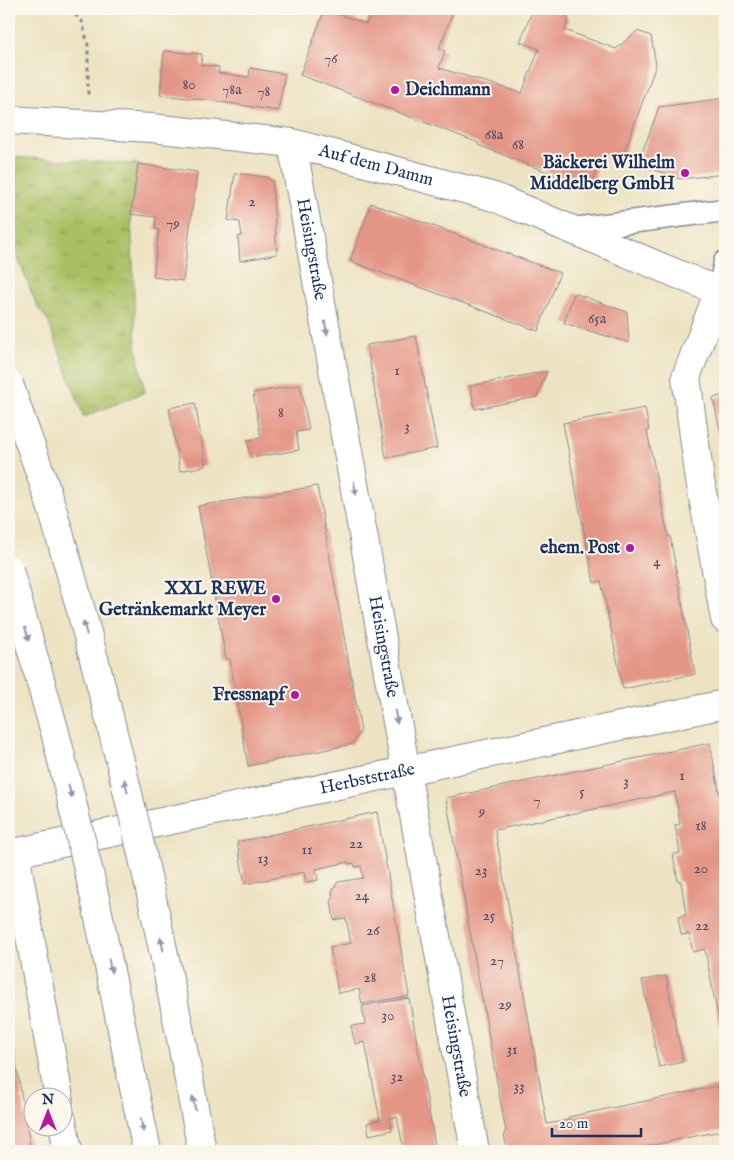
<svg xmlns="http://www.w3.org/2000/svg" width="734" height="1160" viewBox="0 0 734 1160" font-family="'IM FELL English',serif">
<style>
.park{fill:url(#park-tufts);stroke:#627760}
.building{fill:#e49686}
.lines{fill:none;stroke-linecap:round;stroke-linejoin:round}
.pedestrian-casing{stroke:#848990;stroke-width:25}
.minor-casing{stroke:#848990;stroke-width:30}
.tertiary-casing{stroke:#848990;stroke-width:30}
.path{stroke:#848990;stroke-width:3;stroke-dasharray:4 4;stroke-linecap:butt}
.pedestrian{stroke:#fff;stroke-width:22}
.minor{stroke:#fff;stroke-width:28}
.tertiary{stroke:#fff;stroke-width:28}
.motorway-bridge-casing{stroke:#848990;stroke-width:30;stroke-linecap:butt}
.motorway-bridge{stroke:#fff;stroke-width:28}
.oneway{fill:#8d97ae}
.poi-dot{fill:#b5179e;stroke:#fbf7ec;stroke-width:2}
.labels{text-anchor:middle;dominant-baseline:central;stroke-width:4;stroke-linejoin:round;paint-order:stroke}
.number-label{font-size:15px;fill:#4d4968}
.poi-label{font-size:18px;font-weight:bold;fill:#1b2f5e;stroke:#fbf7ec;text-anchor:end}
.street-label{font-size:18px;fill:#1b2f5e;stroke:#fbf7ec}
</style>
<defs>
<pattern id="park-tufts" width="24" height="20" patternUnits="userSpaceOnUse" patternTransform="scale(1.25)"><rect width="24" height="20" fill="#aabf63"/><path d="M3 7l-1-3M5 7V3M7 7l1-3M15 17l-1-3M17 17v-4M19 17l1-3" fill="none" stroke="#8a9c55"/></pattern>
</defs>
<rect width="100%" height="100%" fill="#fbf7ec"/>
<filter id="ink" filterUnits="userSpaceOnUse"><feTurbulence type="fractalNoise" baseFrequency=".02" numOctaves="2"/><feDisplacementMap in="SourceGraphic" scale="10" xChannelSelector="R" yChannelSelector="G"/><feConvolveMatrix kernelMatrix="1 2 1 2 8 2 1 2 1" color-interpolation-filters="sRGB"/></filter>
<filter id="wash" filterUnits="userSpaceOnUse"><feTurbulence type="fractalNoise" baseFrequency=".0096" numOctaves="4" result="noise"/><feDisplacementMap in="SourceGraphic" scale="20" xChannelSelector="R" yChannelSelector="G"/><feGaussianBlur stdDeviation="1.12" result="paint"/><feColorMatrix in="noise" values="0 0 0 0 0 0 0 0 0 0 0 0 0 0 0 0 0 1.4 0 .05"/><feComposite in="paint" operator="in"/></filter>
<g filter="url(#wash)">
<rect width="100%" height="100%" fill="#ede3c2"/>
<path class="park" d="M9,157L138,164L131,214L136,345L145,392L84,417L48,321L37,306L9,236Z"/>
<g id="blocks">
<path class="building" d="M325,9L366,24L372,9H454L439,49L445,51L439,68L522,93L539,49L520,42L533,9H565L568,20L565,30L616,49L637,31L651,36L656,65L621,161L603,154L590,189L478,145L479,143L300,75Z
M164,51L202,54L201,65L219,67L218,73L249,77L250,68L285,74L278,111L215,101L160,95Z
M725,98V174L680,179L638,164L659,107Z
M138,164L197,172L183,281L153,277L159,230L155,229L156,217L131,214Z
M235,173L266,177L272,181L277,254L240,261L238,237L242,236L240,222L228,220Z
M371,203L560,273L538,331L350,261Z
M574,293L627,312L629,343L564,323Z
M416,336L437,448L386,458L367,345Z
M547,371L537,397L475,409L470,386Z
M300,385L309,430L296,432L299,450L251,458L247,440L261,438L253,393Z
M725,395V448H724L713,398Z
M195,403L206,466L180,471L169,408Z
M645,408L649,430L647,431L668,536H670L695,674L623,689L601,581L594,583L563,423Z
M317,486L361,731L352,744L248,766L230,659H226L198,506Z
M710,743L725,824V1054L705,949L693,952L689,934L681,935L678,917L686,915L681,881H678L673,854L680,853L675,825L680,824L675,792L495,830L547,1124L569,1120L568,1117L718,1086V1088L725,1086V1130L623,1151H507L504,1133L506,1132L446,798Z
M377,812L409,996L362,1004L359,989L338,993L330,947L351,943L346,918L334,920L331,900L333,899L332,891L338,882L363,878L361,866L355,867L354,863L348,864V862L316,869L318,880L306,882L304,872L245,884L237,842Z
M666,976L683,1062L659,1067L642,980Z
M409,998L436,1151H404L397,1117L390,1118L392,1130L369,1135L367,1123L380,1120L365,1042L355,1044L351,1026L365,1024L362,1006Z
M9,1027H10L31,1151H9Z"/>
</g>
</g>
<g filter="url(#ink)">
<use href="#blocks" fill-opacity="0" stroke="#848990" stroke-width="1"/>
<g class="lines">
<defs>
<path id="pedestrian" d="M573,229L725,210
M719,291L725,262"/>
<g id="minor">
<path id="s1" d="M292,143L475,1151"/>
<path d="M719,291L686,377L700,480L725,619"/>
<path d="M15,853L59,1098"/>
<path id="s2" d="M9,854L725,704"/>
<path d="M62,1120L68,1151"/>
</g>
<g id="tertiary">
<path id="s3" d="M9,120L152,128L292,143L494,197L725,294"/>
</g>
</defs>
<use href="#pedestrian" class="pedestrian-casing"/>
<use href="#minor" class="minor-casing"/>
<use href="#tertiary" class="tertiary-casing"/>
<path class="path" d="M69,9L82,21L88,45V96"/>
<use href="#pedestrian" class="pedestrian"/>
<use href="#minor" class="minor"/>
<use href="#tertiary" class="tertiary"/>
<defs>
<path id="motorway-bridge" d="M9,384C23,427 40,469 53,512C115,722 164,936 202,1151
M9,570L56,736L95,898L147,1151"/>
</defs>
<use href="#motorway-bridge" class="motorway-bridge-casing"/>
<use href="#motorway-bridge" class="motorway-bridge"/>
</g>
<defs><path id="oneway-solid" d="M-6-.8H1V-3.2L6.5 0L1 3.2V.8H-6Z" transform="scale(1.25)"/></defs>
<g class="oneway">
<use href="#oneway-solid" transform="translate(326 328) rotate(80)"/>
<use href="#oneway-solid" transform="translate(355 488) rotate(80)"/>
<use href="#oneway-solid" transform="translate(85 628) rotate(-105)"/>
<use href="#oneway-solid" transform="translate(27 634) rotate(74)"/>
<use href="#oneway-solid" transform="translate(396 717) rotate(80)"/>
<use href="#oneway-solid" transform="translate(126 786) rotate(-104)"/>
<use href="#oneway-solid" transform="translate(70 791) rotate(76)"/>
<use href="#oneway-solid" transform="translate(162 944) rotate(-101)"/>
<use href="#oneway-solid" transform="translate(110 966) rotate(78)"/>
<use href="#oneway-solid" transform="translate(194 1103) rotate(-100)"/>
<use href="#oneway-solid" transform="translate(142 1125) rotate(80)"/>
</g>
</g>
<g class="poi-dot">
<circle cx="395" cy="90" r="5"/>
<circle cx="685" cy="173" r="5"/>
<circle cx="630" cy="548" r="5"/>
<circle cx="276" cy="599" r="5"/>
<circle cx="295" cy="695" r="5"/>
</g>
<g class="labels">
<g class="number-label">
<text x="331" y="58">76</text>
<text x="189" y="84">80</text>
<text x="232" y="89">78a</text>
<text x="264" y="91">78</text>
<text x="494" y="134">68a</text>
<text x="518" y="144">68</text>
<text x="252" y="201">2</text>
<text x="173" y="223">79</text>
<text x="597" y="318">65a</text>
<text x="397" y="370">1</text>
<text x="281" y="412">8</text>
<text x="407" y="426">3</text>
<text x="657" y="561">4</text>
<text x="682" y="775">1</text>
<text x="626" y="781">3</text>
<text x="582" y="791">5</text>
<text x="537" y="800">7</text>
<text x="482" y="811">9</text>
<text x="701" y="825">18</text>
<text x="356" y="843">22</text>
<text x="307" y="849">11</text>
<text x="263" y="858">13</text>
<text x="701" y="868">20</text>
<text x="481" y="870">23</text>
<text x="362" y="895">24</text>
<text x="489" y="915">25</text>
<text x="702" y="925">22</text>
<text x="373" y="930">26</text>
<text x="497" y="960">27</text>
<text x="370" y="977">28</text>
<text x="505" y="1004">29</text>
<text x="388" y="1015">30</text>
<text x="512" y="1049">31</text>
<text x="397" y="1076">32</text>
<text x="519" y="1086">33</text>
</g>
<g class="poi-label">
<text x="405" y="90" text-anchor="start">Deichmann</text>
<text x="675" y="163">Bäckerei Wilhelm<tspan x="675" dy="21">Middelberg GmbH</tspan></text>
<text x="620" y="548">ehem. Post</text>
<text x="266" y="589">XXL REWE<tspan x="266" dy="21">Getränkemarkt Meyer</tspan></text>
<text x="285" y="695">Fressnapf</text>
</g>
<g class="street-label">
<text stroke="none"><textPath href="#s3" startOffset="371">Auf dem Damm</textPath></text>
<text stroke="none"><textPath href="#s1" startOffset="108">Heisingstraße</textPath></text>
<text stroke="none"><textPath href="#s1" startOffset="512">Heisingstraße</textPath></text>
<text stroke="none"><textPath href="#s2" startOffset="366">Herbststraße</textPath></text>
<text stroke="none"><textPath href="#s1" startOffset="918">Heisingstraße</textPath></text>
</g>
</g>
<rect width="734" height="1160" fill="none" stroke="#fbf7ec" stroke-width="30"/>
<g transform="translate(48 1112)"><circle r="24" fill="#fbf7ec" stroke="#a1a7b3"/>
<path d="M0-4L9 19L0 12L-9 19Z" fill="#b5179e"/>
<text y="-8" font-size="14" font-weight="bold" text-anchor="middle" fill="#1b2f5e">N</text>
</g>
<path d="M552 1128v8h89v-8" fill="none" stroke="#1b2f5e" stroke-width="2.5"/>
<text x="559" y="1128" font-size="15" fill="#1b2f5e" stroke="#fbf7ec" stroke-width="4" paint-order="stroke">20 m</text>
</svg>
